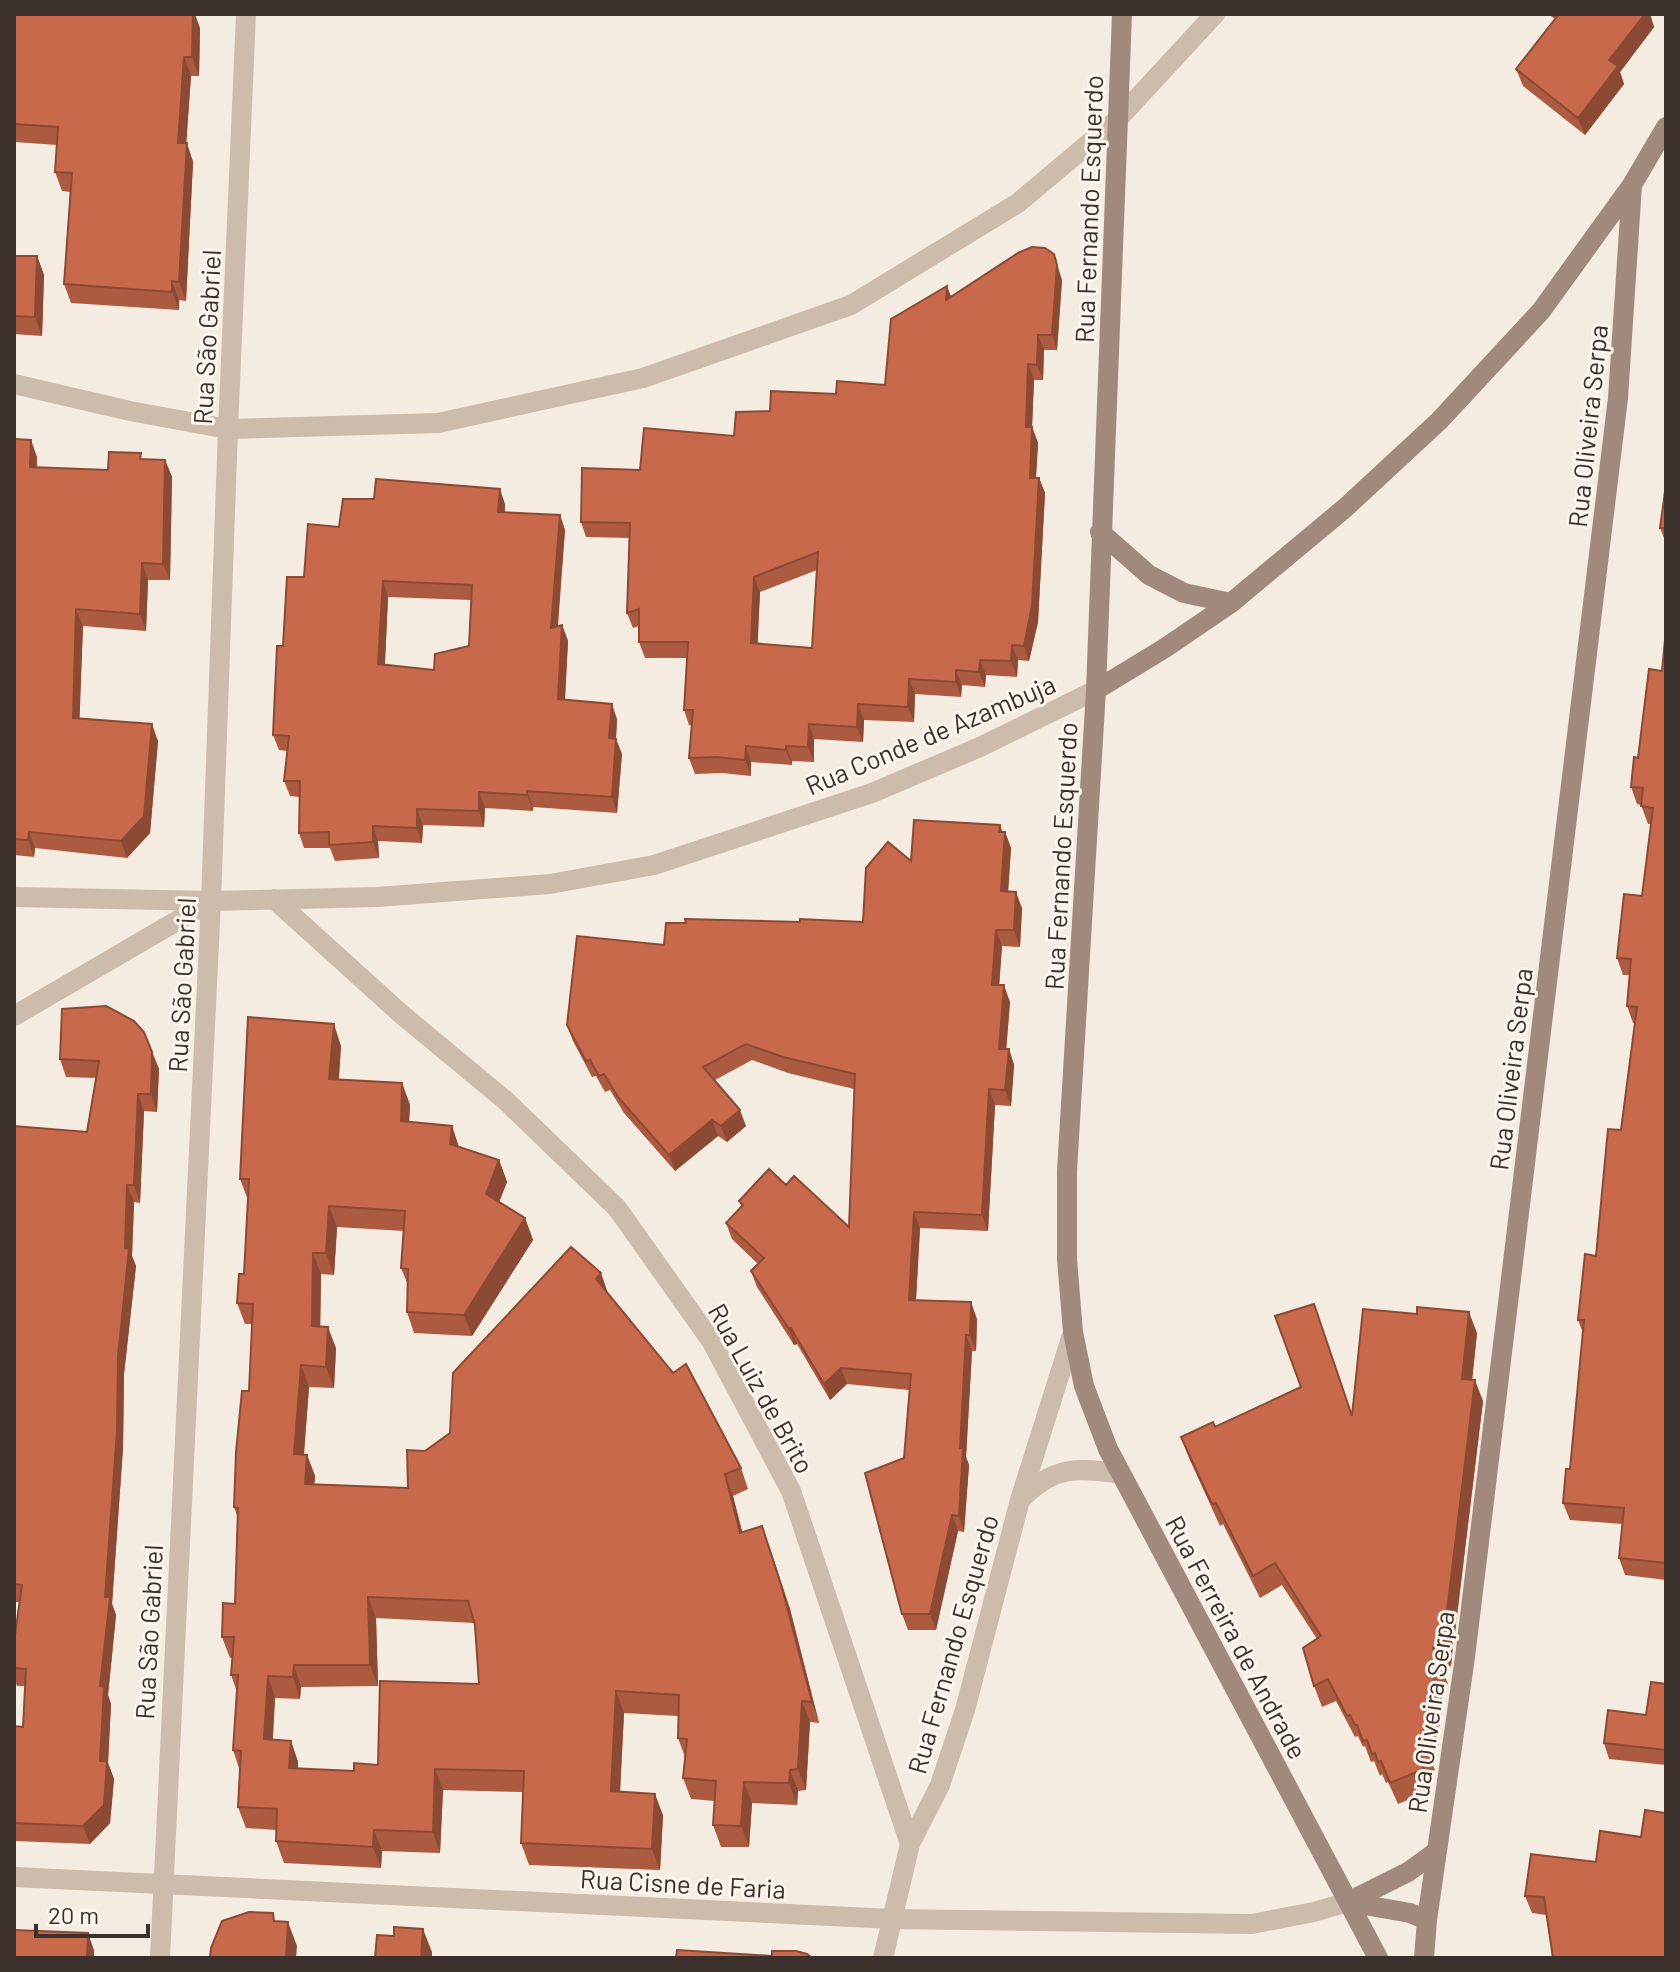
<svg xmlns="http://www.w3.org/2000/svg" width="1680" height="1972" viewBox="0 0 1680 1972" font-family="Barlow,sans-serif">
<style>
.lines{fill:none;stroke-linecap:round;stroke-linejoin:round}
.street{stroke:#cdbbac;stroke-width:20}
.secondary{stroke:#a18a7d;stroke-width:20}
.wall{fill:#ac5a40;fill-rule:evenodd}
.shaded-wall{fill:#8c4a34}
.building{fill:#c8694b;stroke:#8c4a34;stroke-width:2;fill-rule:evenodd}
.labels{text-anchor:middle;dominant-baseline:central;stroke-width:6;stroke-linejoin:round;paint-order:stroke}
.street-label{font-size:26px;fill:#3b302b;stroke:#fbf5ee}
</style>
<rect width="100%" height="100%" fill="#f4ebe1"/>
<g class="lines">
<path class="street" d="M14,384L130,411L228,429L438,423L643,378L851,305L1018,203L1118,119L1215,14
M14,897L211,901L377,897L550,884L654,865L872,793L980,747L1096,690
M274,899L400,1013L505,1100L617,1208L712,1342L791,1491L910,1844L883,1958
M14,1016L211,901
M1023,1497C1055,1466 1078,1467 1121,1474
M910,1844L940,1785L965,1710L1020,1500L1073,1332
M14,1877L893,1919L1252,1924L1314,1912L1348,1902
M160,1958L211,901L228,429L246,14"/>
<path class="secondary" d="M1122,14L1096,690L1067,1171V1259L1073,1332L1084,1386L1108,1449L1378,1958
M1100,532L1149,575L1184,593L1231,603
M1096,690L1165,648L1231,603L1345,508L1439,421L1541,311L1632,185L1666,127
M1348,1902L1408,1872L1437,1851
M1348,1902L1410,1913L1427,1920
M1424,1958L1427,1920L1465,1657L1618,398L1632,185"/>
</g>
<path class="wall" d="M14,14L200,28L199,76H191L186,143L193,162L186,301L179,300V310L71,303L64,284L70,192L62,191L55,172L57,145L14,142Z
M1548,14H1650L1654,27L1620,72L1624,84L1585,135L1523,86L1516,69L1555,19Z
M14,256H37L44,275L42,336L14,334Z
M1062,280L1057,350H1044L1043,380H1034L1032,427L1038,443L1036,478H1039L1045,493L1038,622L1029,661L1018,660L1017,677L986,675L985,687L962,685L961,697L915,694L914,722L864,720L863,742L814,739V762L792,761V765L751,762V776L722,773L695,774L689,758L692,725H689L684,710L687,658H645L639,642V626L633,628L627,613L629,538L586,537L581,522L640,470L734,436L770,411L836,394L885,385L951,296ZM817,570L812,648L757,644L760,592Z
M14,439L37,457V467L108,470L143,459L165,460L172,477L170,580H148L146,631L83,626L79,719L158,741L150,833L127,858L35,848L34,857L14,855Z
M1666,484V543L1660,528Z
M505,504V512L560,515L565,530L558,626L562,625L568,641L565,700L617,719L616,739L622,754L617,813L533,807V811L485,808L484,827L423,825L422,843L378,841L379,858L335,861L330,848H304L299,833L300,797L290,796L284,781L287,751L279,750L273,735L283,646L304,577L339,527ZM388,597L471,600L469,646L434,670L385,665Z
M1666,629V1580L1625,1575L1619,1558L1623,1524L1570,1520L1563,1503L1570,1469L1583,1333L1578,1320L1596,1256L1621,1130L1635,1023H1633L1627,1006L1630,975H1623L1617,958L1642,896L1651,824H1648L1641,805L1637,804L1631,787L1662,671Z
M1003,832H1005L1011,848L1008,892L1022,908L1020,947L1002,946L999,985L1010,1002L1006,1049H1009L1014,1065L1011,1106L995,1105L988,1231L920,1228L916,1301L977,1319L976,1351H972L966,1457L969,1465L964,1532L958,1531L936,1630H908L902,1614L904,1458L909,1390L847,1384L830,1400L797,1344L794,1345L757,1287L751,1271L758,1264L732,1239L726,1223L742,1207L739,1201L786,1185L849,1227L854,1089L788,1073L752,1060L715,1080L746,1126L727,1142L718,1136L675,1171L624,1113L610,1090L605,1092L596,1076L592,1077L573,1041L567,1025L664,945L800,922H863L911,861Z
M341,1046L339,1079L402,1083L410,1105L409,1122L452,1126L459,1147L499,1160L507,1182L499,1202L525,1218L533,1240L472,1336L414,1333L407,1312L408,1285L401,1268L404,1231L337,1227L334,1275L321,1274L320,1326L336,1348L334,1388L309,1387L304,1455H307L315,1476L314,1484L408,1488L425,1451L450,1433L601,1273L608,1294L741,1468L748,1489L733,1496L742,1532L770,1548L790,1609L819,1723L810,1722L806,1790L798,1791L797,1805L752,1803L749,1847H721L713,1825L715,1801L691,1799L683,1778L685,1757L678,1738V1716L624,1713L620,1791L663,1815L660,1870L529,1865L521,1843L523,1792L443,1790L440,1853L382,1851L381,1868L284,1863L276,1841L277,1830L246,1828L238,1807L240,1771L233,1750L237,1692L231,1675L232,1658H230L222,1637L235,1604L238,1518L234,1507L249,1391L252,1324H245L237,1303L244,1274L248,1200L240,1179ZM376,1618L474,1623L479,1684L378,1765L354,1771L298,1769V1762L291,1741L273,1740L275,1698L300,1699L301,1687L378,1686Z
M152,1052L159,1069L157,1112L144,1111L140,1203L134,1202L132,1256L136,1266L124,1374L123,1448L112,1604L116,1615L108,1695L111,1704L108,1763L114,1779L110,1823L90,1844L14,1841V1726L23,1727L25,1686H17L14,1678V1642L19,1602H14V1126L87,1132L96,1078L66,1077L60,1059Z
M1477,1333L1472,1380L1483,1401L1455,1632H1450L1453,1645L1451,1666L1442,1669L1448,1684L1438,1688L1444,1704L1439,1706L1442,1714L1436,1716L1440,1726L1434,1728L1439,1745L1431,1749L1436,1762L1432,1763L1435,1770L1426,1774L1432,1790L1398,1804L1388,1782L1386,1783L1382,1774L1380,1776L1374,1761L1371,1762L1365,1746L1363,1747L1358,1736L1355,1737L1336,1701L1322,1707L1314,1686L1317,1639L1282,1585L1260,1598L1223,1524L1220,1526L1189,1458L1181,1437L1215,1427L1352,1415Z
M1666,1684V1765L1609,1759L1604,1743L1646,1715Z
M1641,1837L1666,1958L1546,1915L1532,1913L1525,1896L1596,1862Z"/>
<path class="shaded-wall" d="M193,14H195L200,28L199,76L192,57Z
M1645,14H1650L1654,27L1620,72L1624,84L1585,135L1578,118L1609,60Z
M184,57L191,76L185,162L178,143Z
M187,143L193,162L186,301L179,282Z
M1054,254L1062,280L1057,350L1052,335Z
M37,256L44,275L42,336L35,317Z
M172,281L179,300V310L172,292Z
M947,286L953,301L946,300Z
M1038,335L1044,350L1043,380L1037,365Z
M1028,364L1034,380L1032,427L1038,443L1035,493L1030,478L1026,427Z
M31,440L37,457L36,483L30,467Z
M165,460L172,477L170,580L163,564Z
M1039,478L1045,493L1038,622L1029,661L1024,646Z
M500,489L505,504L504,527L498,512Z
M560,515L565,530L556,643L551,628Z
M142,563L148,580L146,631L140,614Z
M754,577L760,592L757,659L751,643Z
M383,581L388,597L384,680L378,664Z
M76,609L83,626L79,735L73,718Z
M562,625L568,641L564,715L558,699Z
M1012,645L1018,660L1017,677L1011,661Z
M980,660L986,675L985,687L979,672Z
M956,670L962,685L961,697L956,682Z
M909,679L915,694L914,722L908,707Z
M612,704L617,719L615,754L609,738Z
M858,704L864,720L863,742L857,727Z
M152,724L158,741L150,833L127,858L121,841Z
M809,724L814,739V762L808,747Z
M616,739L622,754L617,813L612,797Z
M746,746L751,762V776L745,760Z
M786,746L792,761V765L786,750Z
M527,791L533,807V811L527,795Z
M479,792L485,808L484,827L479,811Z
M417,809L423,825L422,843L417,828Z
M1000,825L1005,838V832L1011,848L1007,907L1001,891Z
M373,826L378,841L379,858L373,842Z
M29,832L35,848L34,857L28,840Z
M1016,892L1022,908L1020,947L1014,930Z
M996,930L1002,946L998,1001L992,985Z
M1004,985L1010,1002L1005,1065L999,1049Z
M334,1024L341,1046L337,1100L329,1079Z
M1009,1049L1014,1065L1011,1106L1005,1090Z
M152,1052L159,1069L157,1112L151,1094Z
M402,1083L410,1105L408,1143L401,1121Z
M989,1089L995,1105L988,1231L982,1215Z
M138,1094L144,1111L140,1203L134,1185Z
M740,1110L746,1126L727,1142L721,1126Z
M712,1120L718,1136L675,1171L669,1155Z
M452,1126L459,1148L450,1144Z
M499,1160L507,1182L494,1215L486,1194Z
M127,1185L134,1202L132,1256L136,1266L124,1374L123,1448L112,1604L116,1615L108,1695L111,1704L108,1763L114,1779L110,1823L90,1844L83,1826L100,1761V1686Z
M329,1206L337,1227L334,1275L326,1253Z
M914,1212L920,1228L915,1316L909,1300Z
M525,1218L533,1240L472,1336L464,1315Z
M313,1253L321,1274L320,1347L312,1326Z
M601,1273L608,1294L596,1279Z
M971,1302L977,1319L976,1351L970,1335Z
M1469,1312L1477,1333L1470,1400L1462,1379Z
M328,1327L336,1348L334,1388L326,1367Z
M791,1328L797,1344L794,1345L789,1329Z
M966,1335L972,1351L966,1457L969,1465L964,1532L959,1516L960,1448Z
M301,1365L309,1387L302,1476L294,1454Z
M841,1368L847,1384L830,1400L824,1384Z
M1475,1380L1483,1401L1455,1632L1447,1611Z
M307,1455L315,1476L313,1505L305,1484Z
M725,1474L733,1496L748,1554L740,1533Z
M952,1515L958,1531L936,1630L930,1614Z
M762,1526L790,1609L819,1723L812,1702Z
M368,1597L376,1618L378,1686L370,1665Z
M1442,1611L1453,1645L1451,1666L1443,1645Z
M294,1665L301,1687L300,1699L293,1677Z
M268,1676L275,1698L271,1760L264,1739Z
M616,1691L624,1713L619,1812L611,1791Z
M802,1701L810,1722L806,1790L798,1769Z
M291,1741L298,1762L297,1790L289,1768Z
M435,1769L443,1790L440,1853L433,1832Z
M790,1770L798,1791L797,1805L789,1783Z
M744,1782L752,1803L749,1847L741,1826Z
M655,1794L663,1815L660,1870L652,1849Z
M374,1830L382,1851L381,1868L373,1847Z
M288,1922L297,1946L296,1958H286Z
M423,1929L432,1952V1958H421Z
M88,1933L94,1950V1958H87Z"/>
<path class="building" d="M14,14H193L192,57H184L178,143H187L179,282L172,281V292L64,284L72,173L55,172L58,127L14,124Z
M1559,14H1645L1609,60L1618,66L1578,118L1516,69Z
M1032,247L1045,248L1054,254L1057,265L1052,335H1038L1037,365L1028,364L1026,427H1032L1030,478H1039L1032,606L1024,646L1012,645L1011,661L980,660L979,672L956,670V682L909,679L908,707L858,704L857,727L809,724L808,747L786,746V750L746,746L745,760L717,757L689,758L693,710H684L688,642H639V609L627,613L630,523L581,522L582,468L640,470L644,428L734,436L736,412L770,411L771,391L836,394L837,381L885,385L891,319L947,286L946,300L1018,253ZM818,552L812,648L751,643L754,577Z
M14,256H37L35,317L14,316Z
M14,439L31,440L30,467L108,470L109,452L141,453L140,459L165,460L163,564L142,563L140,614L76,609L73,718L152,724L144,816L121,841L29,832L28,840L14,839Z
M376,479L500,489L498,512L560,515L551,628L562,625L558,699L612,704L609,738L616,739L612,797L527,791V795L479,792V811L417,809V828L373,826V842L329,845V832L299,833L300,781H284L289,736L273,735L277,646H283L287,577H304L308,524L339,527L343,499H374ZM383,581L472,585L469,646L435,654L434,670L378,664Z
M1666,484V528H1660Z
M1666,629V1563L1619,1558L1624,1508L1563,1503L1566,1469H1570L1584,1320H1578L1585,1254L1596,1256L1608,1129L1621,1130L1637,1007L1627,1006L1631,959L1617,958L1624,894L1642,896L1653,808L1641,806L1643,788L1631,787L1634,757L1638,758L1649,669L1662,671Z
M914,820L1000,825L999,832H1005L1001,891L1016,892L1014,930H996L992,985H1004L999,1049H1009L1005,1090L989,1089L982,1215L914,1212L909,1300L971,1302L970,1335H966L960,1448H963L959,1516L952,1515L930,1614H902L865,1473L904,1458L911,1374L841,1368L824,1384L791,1328L789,1329L751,1271L764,1258L726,1223L743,1205L739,1201L769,1169L786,1185L794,1176L849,1227L855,1074L783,1057L746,1044L703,1067L740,1110L721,1126L712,1120L669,1155L618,1097L604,1074L599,1076L590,1060L586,1061L567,1025L577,936L664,945L666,923H686L685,919L800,922V919L863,922L866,868L888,842L911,861Z
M106,1006L134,1021L144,1032L152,1052L151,1094H138L134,1185H127L125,1248L129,1249L118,1356L117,1431L105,1597H110L100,1686L104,1687L100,1761H107L104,1805L83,1826L14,1823V1726L23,1727L26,1669L14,1668V1642L22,1585L14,1584V1126L87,1132L99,1061L60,1059L62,1009Z
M248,1017L334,1024L329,1079L402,1083L401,1121L452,1126L450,1144L499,1160L486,1194L525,1218L464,1315L407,1312L408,1269L401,1268L405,1211L329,1206L326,1253H313L312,1326L328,1327L326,1367L301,1365L294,1454L307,1455L305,1484L408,1488L407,1450L425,1451L450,1433L453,1373L571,1247L601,1273L596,1279L673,1373L686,1364L741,1468L725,1474L740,1533L762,1526L782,1588L812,1702L802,1701L798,1769L790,1770L789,1783L744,1782L741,1826L713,1825L716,1781L683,1778L687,1739L678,1738L679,1695L616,1691L611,1791L655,1794L652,1849L521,1843L524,1771L435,1769L433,1832L374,1830L373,1847L276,1841L277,1809L238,1807L241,1751L233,1750L238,1675H231L234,1637H222L223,1603L235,1604L238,1508L234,1507L236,1452L242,1391H249L253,1304L237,1303L239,1274H244L249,1179H240ZM368,1597L468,1601L475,1625L479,1684L380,1681L378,1765L354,1763V1771L289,1768L291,1741L264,1739L268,1676L293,1677L294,1665H370Z
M1314,1304L1352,1416L1363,1309L1417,1314V1307L1469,1312L1462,1379L1475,1380L1447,1611H1442L1446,1623L1443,1645L1433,1648L1440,1663L1429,1667L1436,1683L1431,1685L1434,1693L1428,1695L1432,1705L1426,1707L1431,1724L1423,1728L1428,1740L1424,1742L1427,1749L1417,1753L1424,1769L1390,1783L1381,1761L1378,1762L1375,1753L1372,1754L1367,1740L1363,1741L1357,1725H1355L1350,1715L1347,1716L1328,1679L1314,1686L1303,1648L1321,1636L1275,1563L1253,1576L1216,1503L1212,1504L1181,1437L1213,1422L1215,1427L1301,1387L1275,1316Z
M1651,1682L1666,1684V1750L1604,1743L1608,1710L1646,1715Z
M1645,1810L1666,1813V1958H1553L1544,1897L1525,1896L1531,1854L1596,1862L1600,1831L1641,1837Z
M249,1912L273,1913L274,1921L288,1922L286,1958H210L211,1948L222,1921Z
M394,1927L423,1929L421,1958H375L377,1935L394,1936Z
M14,1930L88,1933L87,1958H14Z
M677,1950L772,1956V1951H796L807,1954L812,1958H676Z"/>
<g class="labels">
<g class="street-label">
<text transform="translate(1088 209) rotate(-88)">Rua Fernando Esquerdo</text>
<text transform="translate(206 337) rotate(-87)">Rua São Gabriel</text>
<text transform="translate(1587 426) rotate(-84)">Rua Oliveira Serpa</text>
<text transform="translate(930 734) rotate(-23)">Rua Conde de Azambuja</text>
<text transform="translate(1060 856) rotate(-87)">Rua Fernando Esquerdo</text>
<text transform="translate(181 985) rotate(-87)">Rua São Gabriel</text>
<text transform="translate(1510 1069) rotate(-83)">Rua Oliveira Serpa</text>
<text transform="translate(762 1388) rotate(61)">Rua Luiz de Brito</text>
<text transform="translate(148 1632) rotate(-87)">Rua São Gabriel</text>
<text transform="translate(1237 1637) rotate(62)">Rua Ferreira de Andrade</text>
<text transform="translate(952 1644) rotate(-74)">Rua Fernando Esquerdo</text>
<text transform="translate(1430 1712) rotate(-82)">Rua Oliveira Serpa</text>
<text transform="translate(683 1883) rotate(3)">Rua Cisne de Faria</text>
</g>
</g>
<rect width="1680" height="1972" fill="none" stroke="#3b302b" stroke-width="32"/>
<path d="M36 1924v12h112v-12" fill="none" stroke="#3b302b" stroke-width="4"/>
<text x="48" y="1924" font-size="24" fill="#3b302b" stroke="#fbf5ee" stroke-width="6" paint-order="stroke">20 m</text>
</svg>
